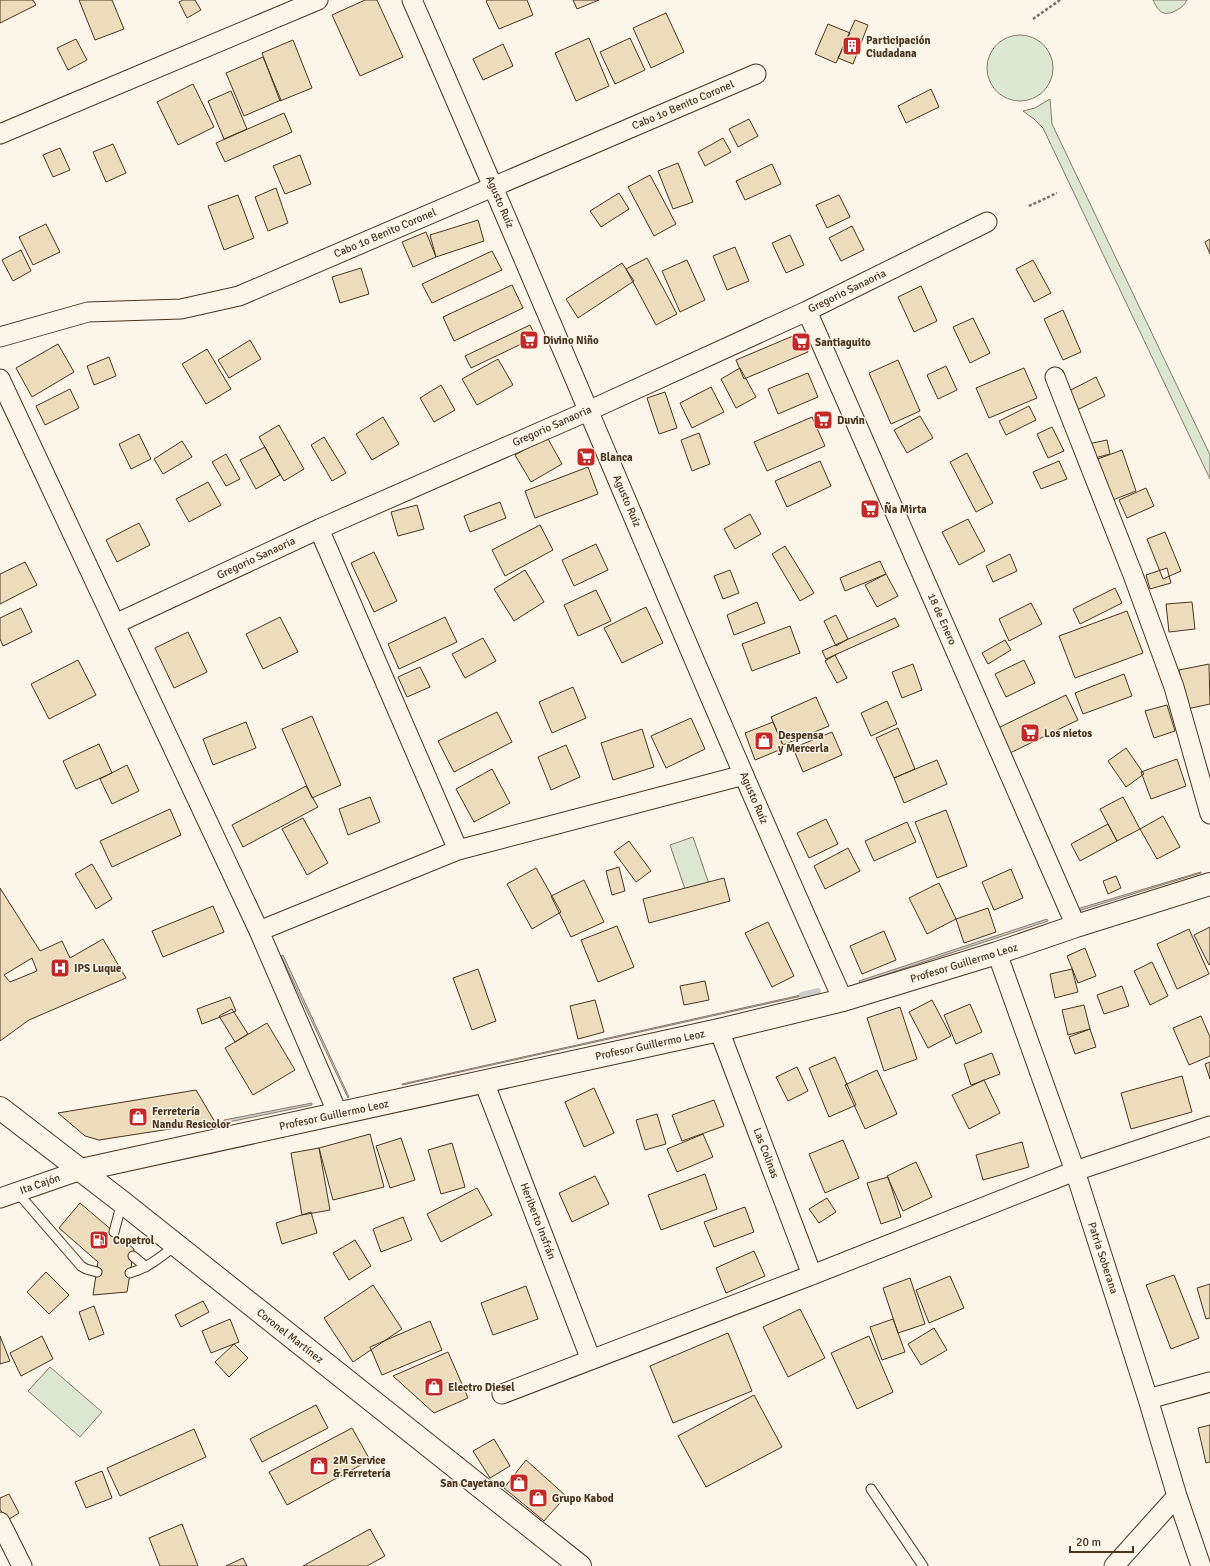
<svg xmlns="http://www.w3.org/2000/svg" width="1210" height="1566" viewBox="0 0 1210 1566" font-family="Signika,sans-serif">
<style>
.green{fill:#dce7d0;stroke:#887966}
.water{fill:#c9cecd;stroke:#887966}
.lines{fill:none;stroke-linecap:round;stroke-linejoin:round}
.stream{stroke:#c9cecd;stroke-width:6}
.building{fill:#ecdcbc;stroke:#4a3520;fill-rule:evenodd}
.service-casing{stroke:#4a3520;stroke-width:11}
.minor-casing{stroke:#4a3520;stroke-width:21}
.tertiary-casing{stroke:#4a3520;stroke-width:24}
.secondary-casing{stroke:#4a3520;stroke-width:24}
.path{stroke:#7f6f5c;stroke-width:2.5;stroke-dasharray:3 2;stroke-linecap:butt}
.service{stroke:#fbf6e9;stroke-width:9}
.minor{stroke:#fbf6e9;stroke-width:19}
.tertiary{stroke:#fbf6e9;stroke-width:22}
.secondary{stroke:#fbf6e9;stroke-width:22}
.labels{text-anchor:middle;dominant-baseline:central;stroke-width:3;stroke-linejoin:round;paint-order:stroke}
.poi-label{font-size:11px;font-weight:bold;fill:#4a3520;stroke:#fbf6e9;text-anchor:start}
.street-label{font-size:11px;fill:#4a3520;stroke:#fbf6e9}
</style>
<rect width="100%" height="100%" fill="#fbf6e9"/>
<path class="green" d="M1153,0H1187C1184,6 1181,8 1175,11C1163,17 1158,11 1153,0Z
M987 68a33 33 0 1 1 66 0a33 33 0 1 1-66 0Z
M1050,99L1052,124L1210,455V479L1043,128L1034,119L1023,111L1035,108Z
M693,837L709,884L686,892L670,845Z
M50,1367L102,1412L80,1437L28,1391Z"/>
<path class="water" d="M1201,872V873L1078,911L1077,909Z
M1047,919L1048,921L860,983L859,981Z
M283,955L349,1097L348,1098L281,956Z
M819,991L820,992L402,1085V1084Z
M312,1103V1105L224,1123V1120Z"/>
<g class="lines">
<path class="stream" d="M802,995L818,991"/>
</g>
<path class="building" d="M0,0H33L36,5L0,23Z
M79,0H112L124,29L95,40Z
M183,0H195L201,10L187,18L179,2Z
M365,0H377L403,57L360,76L332,15Z
M488,0H527L533,15L499,29L486,1Z
M573,0H599L577,9Z
M666,13L684,52L651,68L633,28Z
M855,20L868,25L853,64L838,58Z
M828,24L850,33L836,63L815,54Z
M589,38L609,86L576,101L555,53Z
M630,38L645,70L615,84L600,52Z
M76,39L87,60L68,70L57,48Z
M293,40L312,88L280,101L262,53Z
M503,44L513,66L483,80L473,59Z
M263,57L281,100L244,116L226,73Z
M193,84L214,127L178,145L157,102Z
M931,89L939,107L906,123L898,106Z
M231,91L247,129L224,139L208,101Z
M284,113L292,132L225,162L216,143Z
M749,119L758,136L738,147L729,129Z
M723,138L731,152L705,166L698,152Z
M113,144L126,173L106,182L93,152Z
M60,148L70,170L53,177L43,155Z
M300,155L311,184L285,194L273,166Z
M678,163L693,202L673,209L658,171Z
M772,164L781,184L745,200L736,181Z
M650,175L676,224L654,236L628,187Z
M276,188L288,223L268,231L255,197Z
M619,193L629,209L601,227L590,211Z
M238,195L254,238L224,250L208,206Z
M839,195L850,217L827,228L816,205Z
M478,220L484,241L436,257L430,235Z
M46,224L60,252L33,265L19,237Z
M852,226L864,250L841,261L829,238Z
M426,232L436,257L413,267L402,242Z
M790,235L804,265L786,273L772,243Z
M1210,239V254L1205,242Z
M735,247L749,281L727,290L713,256Z
M21,250L31,271L13,281L2,260Z
M492,251L502,270L432,303L422,284Z
M647,258L677,314L656,325L626,269Z
M687,260L705,300L680,312L662,271Z
M1033,260L1051,293L1034,302L1016,269Z
M622,263L634,281L578,318L566,299Z
M361,268L369,294L340,303L332,277Z
M512,285L523,308L454,341L443,317Z
M921,286L937,321L914,332L898,297Z
M1063,310L1081,352L1063,360L1044,319Z
M973,318L990,353L970,363L953,327Z
M530,325L536,337L471,368L465,356Z
M800,333L808,352L744,379L736,360Z
M250,340L261,359L229,378L218,360Z
M58,344L74,372L32,397L16,368Z
M207,349L231,389L206,404L182,364Z
M109,357L116,376L94,385L87,366Z
M498,359L513,385L477,405L462,379Z
M898,360L920,411L891,424L869,373Z
M946,366L957,390L938,399L927,375Z
M740,368L756,397L736,408L721,379Z
M1024,368L1037,398L989,418L976,388Z
M808,373L818,397L778,414L768,389Z
M1096,377L1105,396L1077,410L1067,392Z
M441,385L455,410L434,422L420,398Z
M711,387L724,412L692,428L680,403Z
M70,389L79,408L45,425L36,406Z
M665,392L677,428L659,434L647,398Z
M1029,406L1036,420L1006,435L999,421Z
M920,416L933,438L907,453L894,430Z
M383,417L399,444L372,460L356,434Z
M812,417L825,446L767,471L754,442Z
M279,425L304,469L284,481L259,437Z
M1052,427L1064,451L1048,458L1037,434Z
M699,433L710,464L692,471L681,440Z
M139,434L151,459L131,469L119,444Z
M324,437L346,473L332,481L311,445Z
M547,437L562,464L531,482L515,455Z
M1107,440L1110,454L1091,459L1088,444Z
M182,441L192,457L163,474L154,459Z
M265,447L280,475L256,489L240,460Z
M1122,450L1136,491L1110,501L1095,460Z
M967,453L993,503L976,512L950,462Z
M226,454L240,479L226,486L212,462Z
M820,461L831,486L787,507L775,481Z
M1059,461L1067,479L1041,489L1033,472Z
M588,467L598,494L535,518L525,491Z
M208,482L221,505L189,522L176,499Z
M1146,488L1154,506L1127,518L1119,500Z
M500,502L506,518L470,532L464,516Z
M417,505L424,529L398,536L391,512Z
M750,514L761,534L735,549L724,529Z
M968,519L985,551L959,565L942,532Z
M139,523L150,545L117,562L106,540Z
M540,525L553,550L505,576L492,550Z
M1165,532L1181,571L1163,579L1147,539Z
M596,544L608,570L574,586L562,560Z
M785,546L814,593L800,601L772,554Z
M374,552L397,601L374,612L351,563Z
M1010,554L1017,571L993,582L986,566Z
M880,561L886,574L845,591L840,578Z
M25,562L37,585L0,604V574Z
M1167,568L1171,583L1150,589L1146,575Z
M525,570L544,602L514,621L494,589Z
M730,570L739,593L723,599L714,576Z
M886,574L898,596L877,607L865,585Z
M1115,588L1122,603L1080,624L1073,609Z
M596,590L611,621L578,636L564,605Z
M757,602L765,623L734,635L727,615Z
M1192,602L1195,629L1169,632L1166,604Z
M1031,603L1042,624L1009,641L999,619Z
M646,607L663,643L622,663L604,628Z
M21,608L32,632L3,646L0,639V618Z
M1127,611L1143,653L1075,678L1059,636Z
M836,615L848,639L836,646L824,621Z
M280,617L298,652L263,669L246,634Z
M445,617L457,642L399,669L388,644Z
M895,618L899,626L826,659L822,651Z
M790,626L800,653L752,671L742,644Z
M188,632L207,672L174,688L155,648Z
M483,638L496,661L465,678L452,654Z
M1005,640L1011,650L988,664L982,653Z
M835,655L847,678L837,683L825,661Z
M78,660L96,695L49,719L31,684Z
M1024,660L1035,683L1006,697L995,674Z
M913,664L922,690L902,698L892,672Z
M1209,664L1210,704L1187,709L1179,670Z
M420,667L430,687L407,697L398,677Z
M1124,674L1132,696L1083,714L1075,693Z
M573,687L586,718L552,733L539,702Z
M1066,695L1078,720L1010,753L998,728Z
M816,697L829,726L783,745L771,717Z
M887,701L897,724L871,736L861,713Z
M1167,705L1175,731L1154,738L1145,711Z
M497,712L512,742L454,772L438,741Z
M312,716L341,785L312,798L282,729Z
M691,718L705,749L666,768L651,736Z
M246,722L256,748L213,765L203,739Z
M773,722L784,748L755,760L745,733Z
M898,728L915,769L894,778L876,738Z
M642,729L654,767L613,780L601,743Z
M832,732L842,755L803,772L793,748Z
M99,744L112,773L76,789L63,761Z
M566,745L580,777L551,790L538,757Z
M1126,748L1144,774L1126,787L1108,761Z
M1177,759L1186,786L1151,799L1141,772Z
M937,760L947,784L904,803L894,778Z
M127,765L139,791L112,804L100,779Z
M492,769L510,803L474,822L456,789Z
M306,786L318,807L243,847L232,825Z
M370,797L380,822L348,835L339,809Z
M1123,797L1140,829L1117,841L1100,809Z
M170,809L181,835L112,867L100,841Z
M946,810L967,866L937,878L915,822Z
M1163,816L1180,847L1157,859L1140,829Z
M303,818L328,863L307,875L282,829Z
M826,819L838,844L809,858L797,833Z
M907,822L916,842L874,861L865,841Z
M1108,824L1117,841L1080,861L1071,844Z
M629,841L651,871L636,882L614,852Z
M848,848L860,871L825,889L814,866Z
M92,864L112,899L96,909L75,874Z
M619,867L625,891L612,895L606,871Z
M536,868L561,912L532,929L507,884Z
M1011,869L1023,898L994,910L982,882Z
M1116,876L1121,888L1108,894L1103,881Z
M724,878L730,901L649,923L643,899Z
M584,880L604,922L571,937L551,896Z
M939,883L956,919L927,934L909,898Z
M0,888L40,951L62,941L70,958L103,939L126,978L29,1020L0,1041ZM32,958L37,971L10,982L4,975Z
M213,906L224,932L163,957L152,931Z
M988,908L996,932L964,943L956,919Z
M768,922L794,976L772,987L745,933Z
M617,926L634,967L598,982L581,940Z
M1210,927V964L1209,965L1194,935Z
M1189,929L1209,974L1177,989L1157,944Z
M884,931L896,960L862,974L850,946Z
M1085,948L1096,976L1078,983L1067,956Z
M1152,962L1168,996L1150,1005L1134,971Z
M478,969L496,1021L472,1030L453,978Z
M1072,969L1078,992L1055,998L1050,974Z
M705,981L709,1000L684,1005L680,986Z
M1122,986L1129,1006L1104,1014L1097,995Z
M230,997L236,1011L202,1024L197,1009Z
M595,1000L604,1032L578,1039L570,1006Z
M932,1000L951,1036L928,1048L909,1012Z
M970,1004L982,1032L956,1044L944,1015Z
M1084,1005L1090,1029L1068,1035L1062,1010Z
M900,1007L917,1059L884,1071L867,1018Z
M232,1009L248,1034L235,1042L219,1016Z
M1201,1016L1210,1037V1056L1189,1065L1173,1028Z
M267,1023L295,1070L253,1095L225,1048Z
M1090,1029L1096,1047L1075,1054L1069,1037Z
M992,1053L1000,1074L971,1085L964,1064Z
M835,1057L856,1105L829,1117L809,1068Z
M1210,1062V1079L1205,1064Z
M797,1067L808,1091L788,1101L776,1077Z
M877,1070L897,1114L865,1129L845,1085Z
M1182,1076L1192,1112L1131,1129L1121,1093Z
M984,1080L1000,1113L969,1129L952,1095Z
M594,1088L614,1133L584,1147L565,1102Z
M196,1090L215,1122L99,1140L85,1136L58,1113Z
M714,1100L724,1126L682,1141L672,1115Z
M657,1114L666,1144L645,1150L636,1120Z
M370,1134L384,1187L333,1200L319,1148Z
M703,1134L713,1157L677,1172L667,1149Z
M401,1138L415,1180L390,1188L376,1146Z
M843,1140L859,1178L825,1193L809,1154Z
M1022,1142L1029,1167L983,1180L976,1155Z
M452,1143L465,1187L441,1194L428,1150Z
M319,1148L330,1210L302,1215L291,1153Z
M916,1162L932,1197L903,1211L887,1176Z
M705,1174L717,1209L661,1230L648,1195Z
M595,1176L609,1204L572,1222L559,1193Z
M888,1177L901,1217L881,1224L867,1183Z
M477,1188L492,1215L441,1242L427,1214Z
M827,1198L836,1212L819,1223L809,1209Z
M80,1203L134,1249L127,1292L93,1295L98,1262L59,1228Z
M745,1207L754,1232L714,1247L704,1222Z
M311,1212L317,1233L282,1244L276,1223Z
M403,1217L412,1240L381,1252L373,1229Z
M355,1240L371,1266L349,1280L333,1253Z
M754,1251L765,1276L726,1293L716,1268Z
M46,1272L69,1295L49,1314L27,1292Z
M1174,1275L1199,1338L1171,1349L1146,1285Z
M950,1276L964,1308L929,1323L916,1290Z
M910,1278L925,1324L898,1333L883,1288Z
M1210,1284V1318L1206,1319L1197,1288Z
M373,1285L402,1329L353,1362L324,1318Z
M526,1286L538,1319L493,1335L481,1303Z
M203,1301L209,1312L181,1327L175,1315Z
M94,1306L104,1334L89,1340L79,1312Z
M800,1309L825,1358L788,1377L763,1327Z
M230,1319L239,1342L211,1353L202,1331Z
M893,1319L905,1352L882,1360L870,1327Z
M430,1321L442,1350L382,1375L370,1347Z
M934,1328L947,1350L921,1365L908,1344Z
M728,1333L752,1391L673,1423L650,1366Z
M0,1336L10,1361L0,1364Z
M42,1336L53,1359L21,1376L10,1353Z
M869,1336L893,1392L857,1409L831,1353Z
M234,1344L248,1358L229,1377L215,1362Z
M448,1352L468,1398L434,1413L393,1376Z
M754,1395L782,1447L706,1487L678,1436Z
M316,1405L328,1428L262,1462L250,1439Z
M1210,1425V1462L1206,1463L1198,1428Z
M352,1428L370,1460L287,1505L269,1472Z
M194,1429L206,1457L120,1496L107,1468Z
M494,1439L510,1466L490,1478L473,1451Z
M526,1460L566,1496L544,1521L504,1488Z
M102,1471L112,1498L86,1508L75,1482Z
M9,1494L19,1513L6,1521L0,1509V1498Z
M182,1524L198,1566H160L149,1538Z
M370,1529L385,1556L367,1566H303Z
M243,1558L247,1566H226Z"/>
<g class="lines">
<defs>
<path id="service" d="M17,1192L81,1266L86,1269L97,1272
M114,1232L122,1202
M133,1256L146,1267
M130,1273C148,1268 162,1256 176,1245
M871,1489L923,1566"/>
<path id="minor" d="M412,0C558,332 694,669 843,1000
M0,134L318,0
M807,311L1076,926
M0,337L88,312L181,309L239,296L756,74
M1055,377L1133,575L1174,687L1210,814
M0,379L259,931L338,1114
M319,529L458,850
M115,624L319,529L588,411L807,311L987,222
M259,931L458,850L744,775
M997,953L1075,1171L1148,1399L1177,1496L1201,1566
M719,1030L812,1275
M484,1082L591,1360
M0,1198L81,1170
M502,1394L812,1275L1075,1171L1210,1126
M1148,1399L1210,1382
M0,1522L22,1566
M1114,1566L1177,1496"/>
<path id="tertiary" d="M81,1170L719,1030L843,1000L997,953L1076,926L1210,884"/>
<path id="secondary" d="M0,1108L122,1202L580,1566"/>
</defs>
<use href="#service" class="service-casing"/>
<use href="#minor" class="minor-casing"/>
<use href="#tertiary" class="tertiary-casing"/>
<use href="#secondary" class="secondary-casing"/>
<path class="path" d="M1033,19L1060,0
M1029,206L1057,193"/>
<use href="#service" class="service"/>
<use href="#minor" class="minor"/>
<use href="#tertiary" class="tertiary"/>
<use href="#secondary" class="secondary"/>
</g>
<defs>
<symbol id="building-square" viewBox="-11 -11 22 22"><rect x="-9" y="-9" width="18" height="18" rx="4" fill="#c62828" stroke="#fbf6e9"/><path d="M-4-6H4V6H1V3H-1V6H-4ZM-2.5-4.3h1.7v1.8h-1.7ZM.8-4.3h1.7v1.8H.8ZM-2.5-1h1.7V.8h-1.7ZM.8-1h1.7V.8H.8Z" fill="#fff"/></symbol>
<symbol id="supermarket-square" viewBox="-11 -11 22 22"><rect x="-9" y="-9" width="18" height="18" rx="4" fill="#c62828" stroke="#fbf6e9"/><path d="M-6-5.5h2.5l.6 2H6L4.5 2H-2.5L-4.4-4H-6ZM-1.5 3.2a1.3 1.3 0 1 0 .1 0ZM3 3.2a1.3 1.3 0 1 0 .1 0Z" fill="#fff"/></symbol>
<symbol id="shop-square" viewBox="-11 -11 22 22"><rect x="-9" y="-9" width="18" height="18" rx="4" fill="#c62828" stroke="#fbf6e9"/><path d="M-5-2.5h2.3a2.7 3.5 0 0 1 5.4 0H5L5.5 6h-11ZM-1.5-2.5h3a1.5 2.3 0 0 0-3 0Z" fill="#fff"/></symbol>
<symbol id="hospital-square" viewBox="-11 -11 22 22"><rect x="-9" y="-9" width="18" height="18" rx="4" fill="#c62828" stroke="#fbf6e9"/><path d="M-5-5h3v3.5h4V-5h3V5h-3V1.5h-4V5h-3Z" fill="#fff"/></symbol>
<symbol id="fuel-square" viewBox="-11 -11 22 22"><rect x="-9" y="-9" width="18" height="18" rx="4" fill="#c62828" stroke="#fbf6e9"/><path d="M-5.5-6h7V0h2V4h1.3V-2.5L3-4.5l.8-.8L6-3V5H2.5V1h-1V6h-7ZM-4.2-4.7v3.2H.2V-4.7Z" fill="#fff"/></symbol>
</defs>
<g fill-rule="evenodd">
<use href="#building-square" x="841" y="35" width="22" height="22"/>
<use href="#supermarket-square" x="518" y="329" width="22" height="22"/>
<use href="#supermarket-square" x="790" y="331" width="22" height="22"/>
<use href="#supermarket-square" x="812" y="409" width="22" height="22"/>
<use href="#supermarket-square" x="575" y="446" width="22" height="22"/>
<use href="#supermarket-square" x="859" y="498" width="22" height="22"/>
<use href="#supermarket-square" x="1019" y="722" width="22" height="22"/>
<use href="#shop-square" x="753" y="730" width="22" height="22"/>
<use href="#hospital-square" x="49" y="957" width="22" height="22"/>
<use href="#shop-square" x="127" y="1106" width="22" height="22"/>
<use href="#fuel-square" x="88" y="1229" width="22" height="22"/>
<use href="#shop-square" x="423" y="1376" width="22" height="22"/>
<use href="#shop-square" x="308" y="1455" width="22" height="22"/>
<use href="#shop-square" x="508" y="1472" width="22" height="22"/>
<use href="#shop-square" x="527" y="1487" width="22" height="22"/>
</g>
<g class="labels">
<g class="poi-label">
<text x="866" y="40">Participación<tspan x="866" dy="13">Ciudadana</tspan></text>
<text x="543" y="340">Divino Niño</text>
<text x="815" y="342">Santiaguito</text>
<text x="837" y="420">Duvin</text>
<text x="600" y="457">Blanca</text>
<text x="884" y="509">Ña Mirta</text>
<text x="1044" y="733">Los nietos</text>
<text x="778" y="735">Despensa<tspan x="778" dy="13">y Mercerla</tspan></text>
<text x="74" y="968">IPS Luque</text>
<text x="152" y="1111">Ferretería<tspan x="152" dy="13">Nandu Resicolor</tspan></text>
<text x="113" y="1240">Copetrol</text>
<text x="448" y="1387">Electro Diesel</text>
<text x="333" y="1460">2M Service<tspan x="333" dy="13">&amp; Ferretería</tspan></text>
<text x="505" y="1483" text-anchor="end">San Cayetano</text>
<text x="552" y="1498">Grupo Kabod</text>
</g>
<g class="street-label">
<text transform="translate(683 105) rotate(-23)">Cabo 1o Benito Coronel</text>
<text transform="translate(500 202) rotate(67)">Agusto Ruíz</text>
<text transform="translate(385 233) rotate(-23)">Cabo 1o Benito Coronel</text>
<text transform="translate(847 291) rotate(-26)">Gregorio Sanaoria</text>
<text transform="translate(552 426) rotate(-24)">Gregorio Sanaoria</text>
<text transform="translate(627 501) rotate(67)">Agusto Ruíz</text>
<text transform="translate(256 558) rotate(-25)">Gregorio Sanaoria</text>
<text transform="translate(942 619) rotate(66)">18 de Enero</text>
<text transform="translate(754 798) rotate(67)">Agusto Ruíz</text>
<text transform="translate(964 963) rotate(-17)">Profesor Guillermo Leoz</text>
<text transform="translate(650 1045) rotate(-12)">Profesor Guillermo Leoz</text>
<text transform="translate(334 1115) rotate(-12)">Profesor Guillermo Leoz</text>
<text transform="translate(766 1153) rotate(69)">Las Colinas</text>
<text transform="translate(40 1184) rotate(-19)">Ita Cajón</text>
<text transform="translate(538 1221) rotate(69)">Heriberto Insfrán</text>
<text transform="translate(1103 1258) rotate(72)">Patria Soberana</text>
<text transform="translate(290 1336) rotate(38)">Coronel Martínez</text>
</g>
</g>
<path d="M1070 1546v6h63v-6" fill="none" stroke="#4a3520" stroke-width="2"/>
<text x="1076" y="1546" font-size="12" fill="#4a3520" stroke="#fbf6e9" stroke-width="3" paint-order="stroke">20 m</text>
</svg>
